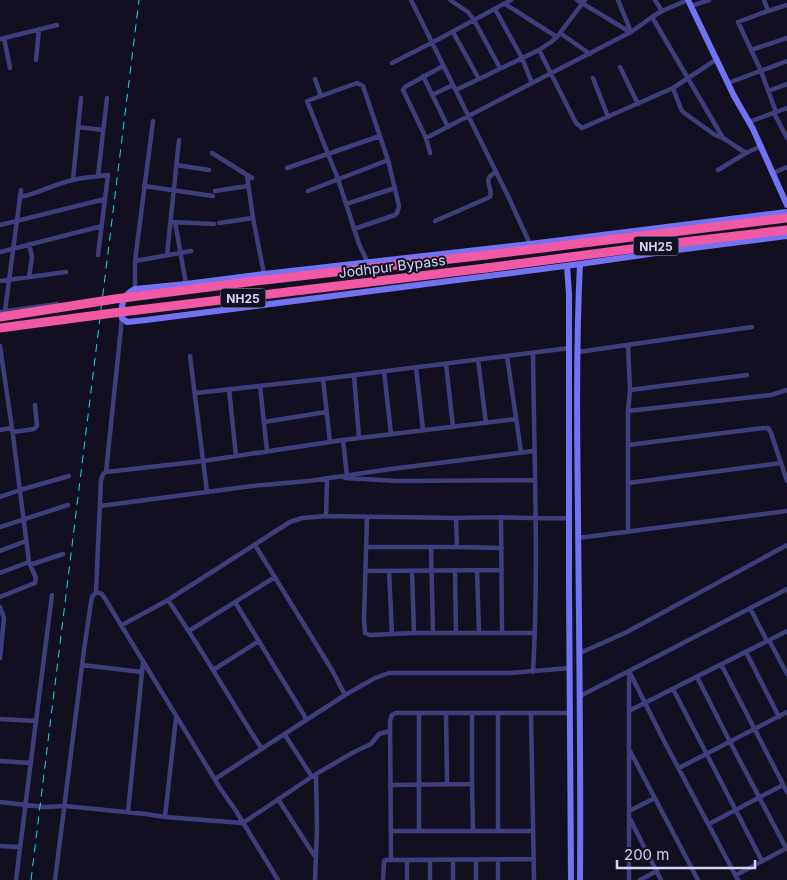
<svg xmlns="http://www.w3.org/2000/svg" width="787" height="880" viewBox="0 0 787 880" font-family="Inter,sans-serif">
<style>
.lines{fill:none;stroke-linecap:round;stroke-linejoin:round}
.street{stroke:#3f3e7c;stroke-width:4.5}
.secondary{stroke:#7272f3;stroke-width:6}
.highway{stroke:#f158a6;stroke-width:9}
.rail{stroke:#13d8e7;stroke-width:1;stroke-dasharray:8 6;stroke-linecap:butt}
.highway-bridge{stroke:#f158a6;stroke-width:9}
.labels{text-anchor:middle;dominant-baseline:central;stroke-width:4;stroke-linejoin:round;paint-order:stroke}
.shield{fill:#120f21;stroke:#9b98ba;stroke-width:1}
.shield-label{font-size:12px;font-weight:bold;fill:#d6d3fb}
.street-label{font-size:14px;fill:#d6d3fb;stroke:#120f21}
</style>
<rect width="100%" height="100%" fill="#120f21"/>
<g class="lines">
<path class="street" d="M411,0L508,196L530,244
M450,0L468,12L474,20L500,68
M577,0L630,32
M618,0L631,32L652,17L662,11
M655,0L662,11L688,0
M505,4L557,37
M691,6L709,0
M768,11L787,5
M652,17L723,138
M453,32L479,79
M560,33L590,54
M4,38L10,68
M0,39L57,25
M539,50L576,123L582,128L673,88L717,59
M751,50L787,38
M36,60L39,29
M392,63L439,39L511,0
M620,67L638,104
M423,76L448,127
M593,78L608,117
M315,79L321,96
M532,83L631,32
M728,83L787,61
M673,88L681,109L683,112L715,135L723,138L746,153L761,146
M456,90L539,50L551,42L557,37L585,0
M768,91L787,84
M432,95L453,85
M776,112L787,108
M774,113L787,138
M749,122L776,112L761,71L738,22L768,11L764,0
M78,127L103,130
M426,138L532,83L522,58L495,9
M212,153L252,178
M430,153L426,138L403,90L405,87L443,66
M176,165L209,170
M287,168L380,136
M718,170L746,153
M773,173L787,167
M247,175L253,218L264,274
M98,176L107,98
M73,180L81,98
M144,186L213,196
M215,191L248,186
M308,191L388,160
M20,197C38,194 54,184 73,180C84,177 96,177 108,175L98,255
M346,204L395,188
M435,221L490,197C494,185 480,181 496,172
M172,222L214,224
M175,222L186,284
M219,223L253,218
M0,225L105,199
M354,229L395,215C398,213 398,210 399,206L388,160L363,86L357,83L307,101L338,179L359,244L368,263
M29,244L32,257L29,277
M0,252L102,226
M167,255L179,140
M135,261L191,251
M0,281L66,272
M135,289V261L153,121
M5,311L21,190
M0,312L57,304
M0,346L12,428L29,562L0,573
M578,352L752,327
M533,353C534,459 539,566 533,672
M190,356L207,492
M507,356L521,452
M478,360L486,423
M446,364L453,427
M416,367L423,430
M384,371L391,434
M354,375L359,438
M323,379L330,442
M260,386L267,451
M229,389L236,456
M630,390L747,375
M196,393L323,379L570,348
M628,411L771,395L787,390
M264,422L326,412
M0,430L12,428
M13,432L34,429L37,426L35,405
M343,440L347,476
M628,445L763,428H768L771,433L787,481
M106,472L203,461L343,440L516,419
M345,478L398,481L535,480
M628,483L781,463
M0,497L20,490L69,476
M100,506L252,486L309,481L391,469L534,451
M326,516L327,479
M367,517L364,619L365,633L370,635L414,633H535
M501,517L502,633
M456,518L457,547
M0,527L68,505
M628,531V411L630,390L628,345
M578,538L787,511
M255,545L332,670L345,695
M367,547H457L502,548
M431,547L433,633
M0,551L26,541
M30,565L63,554
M455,570L456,633
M477,570L479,633
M366,571L502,570
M389,571L392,634
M412,571L414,633
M96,592L101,480L103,474L106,472L122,318
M0,597L35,583L36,578L29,562
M168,600C202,649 230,700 262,749
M235,602L304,715L306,720
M0,607L4,618L0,658
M750,608L767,641
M122,625L168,600L290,522L302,518L326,516L456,518C494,516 532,519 570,518
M189,631L275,577
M769,640L787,674
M746,652L779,717
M580,653L627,632L787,545
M721,664L787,792
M82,665L142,672
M213,670L259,641
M629,671L664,741L738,880
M697,677L730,742L786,848
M673,689L762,861
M580,696L629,671L787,589
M629,711L787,631
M419,713V831
M446,713L447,784
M472,713V784
M498,713V831
M531,713L534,880
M0,719L36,721L16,880
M36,721L52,595
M285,735L312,777
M630,751L698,880
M0,761L31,763
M679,768L787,712
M316,774L354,752L371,744L379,734L390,731
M215,779L345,695L375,678L389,673H510L570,668
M390,785L472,784L473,831
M278,799L314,855
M0,802L44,807L65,806L146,814L165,817L243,823L316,774L317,829L315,880
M629,811L655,798
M128,812L143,662
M165,817L176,718
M630,819L661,880
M709,824L783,785
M391,831H533
M0,846L20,847
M391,860L390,721L392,715L396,713H570
M407,860V880
M453,860V880
M498,860V880
M736,875L787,848
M55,880L84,650L91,602L92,597L96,592L102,594L104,597L220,788L236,811L278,880
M383,880L384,863V861L387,860L534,859
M430,880V860
M476,880V860
M629,880V674
M640,880L657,871"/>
<path class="secondary" d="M688,0L734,96L753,129L787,205
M787,212L530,244L264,274L186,284L135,289C122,295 121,305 122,318L127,322L146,320L496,275L580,264L677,250L787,236
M567,266L569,294V585L571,880
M580,880C581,758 579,636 578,514C577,431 576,347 580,264"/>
<path class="highway" d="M486,255L787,218
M486,268L692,241L787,230"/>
<path class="rail" d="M31,880L139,0"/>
<path class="highway-bridge" d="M0,317L115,299L248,282L486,255
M0,328L113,313L486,268"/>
</g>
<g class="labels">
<g class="shield">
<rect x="633.5" y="236.5" width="45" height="19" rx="4"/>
<rect x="220.5" y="288.5" width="45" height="19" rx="4"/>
</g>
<g class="shield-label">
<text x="656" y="246">NH25</text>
<text x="243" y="298">NH25</text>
</g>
<g class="street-label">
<text transform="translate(392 266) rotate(-7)">Jodhpur Bypass</text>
</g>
</g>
<path d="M617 860v8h138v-8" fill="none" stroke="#d6d3fb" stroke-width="2.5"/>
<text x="624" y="860" font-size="15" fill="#d6d3fb" stroke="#120f21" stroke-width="4" paint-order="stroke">200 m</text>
</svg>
